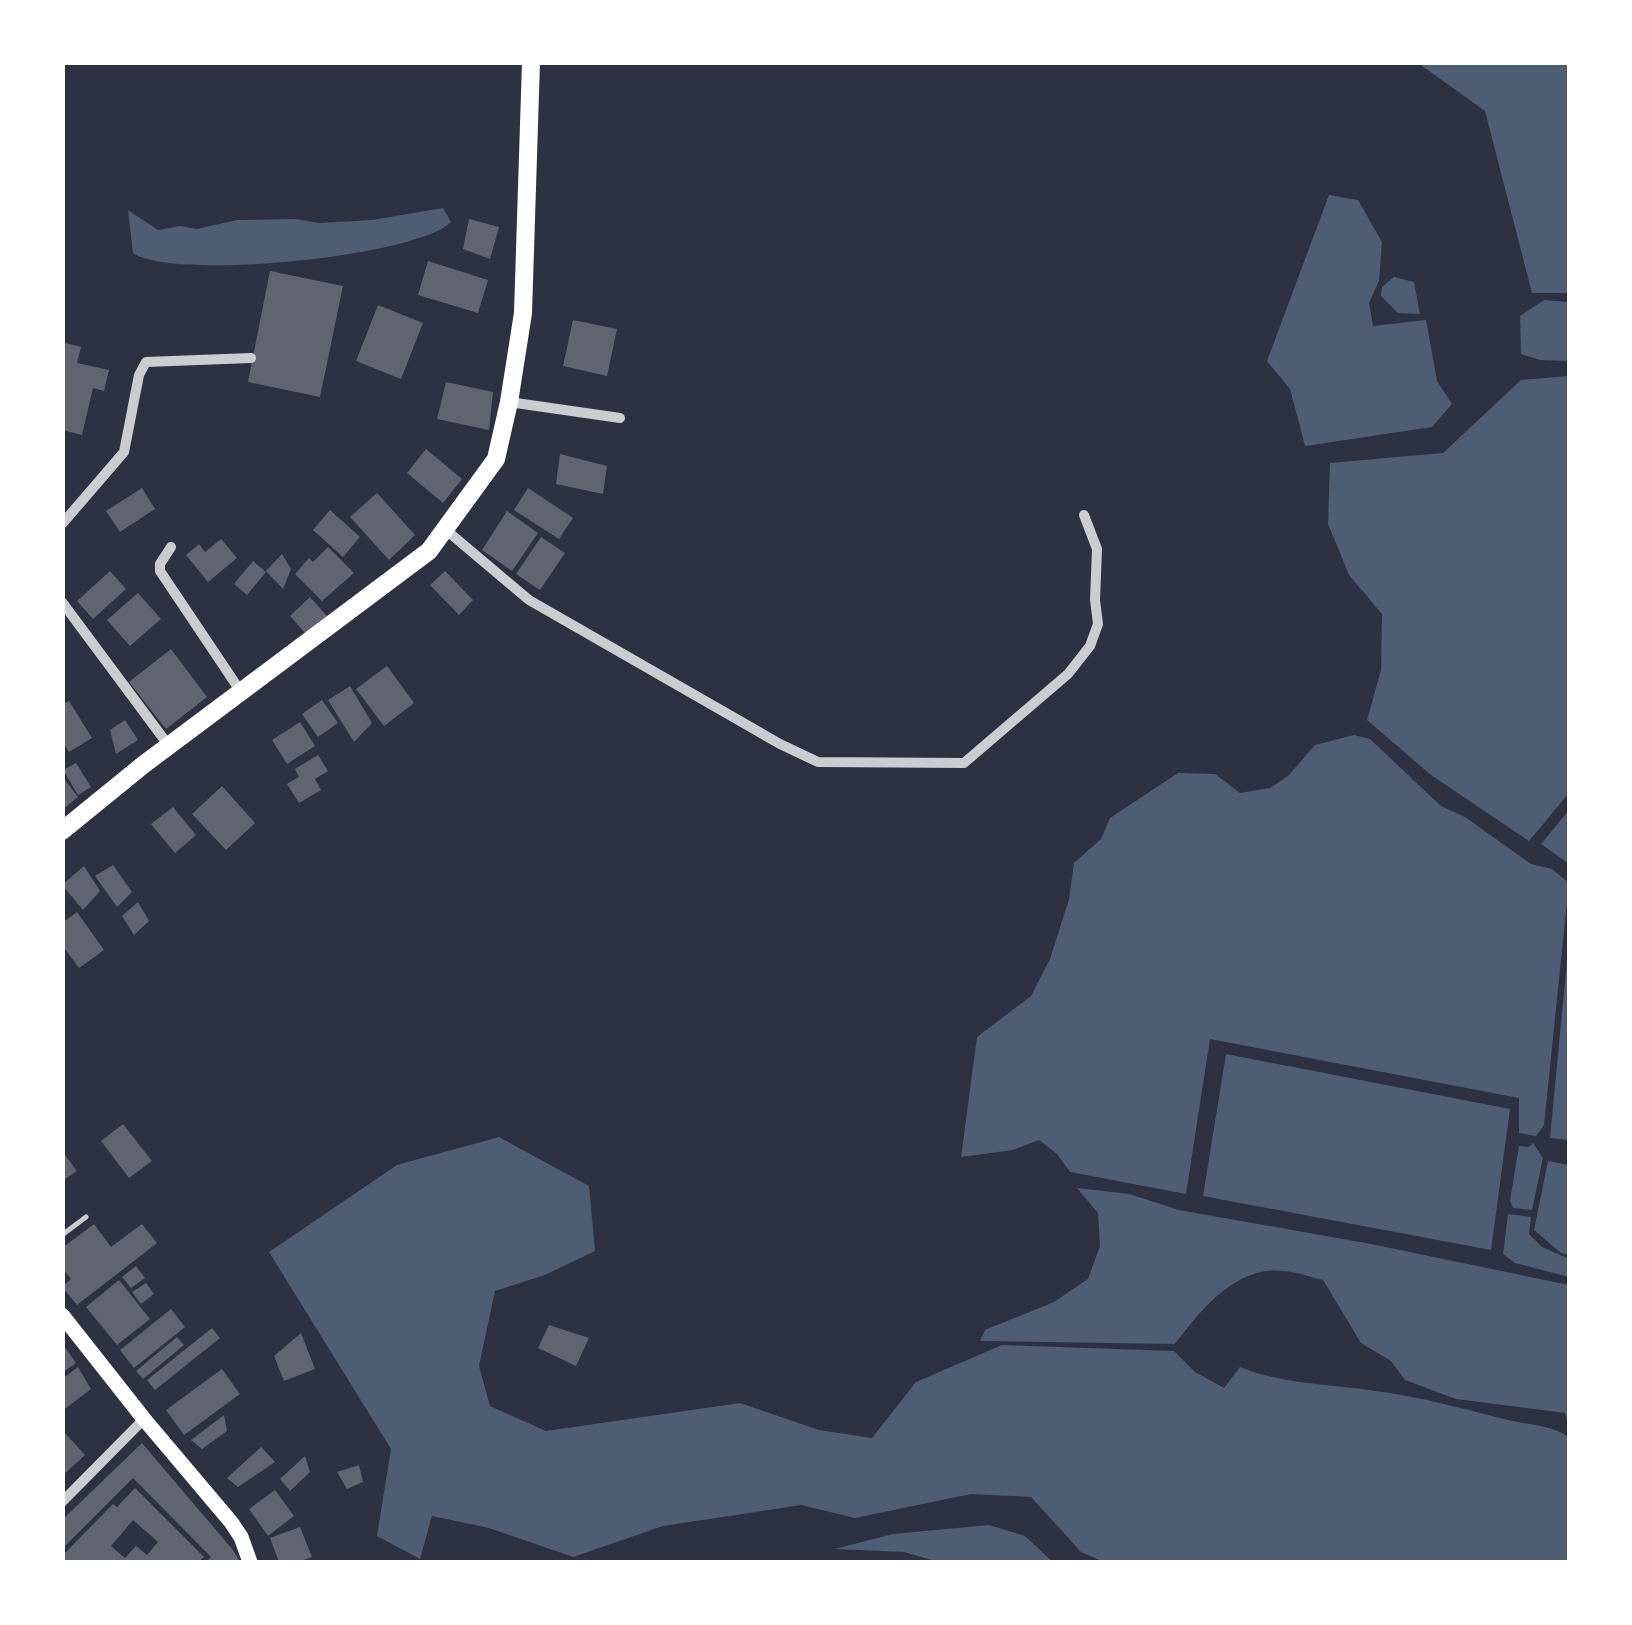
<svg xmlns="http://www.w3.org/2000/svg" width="1632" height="1625" viewBox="0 0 1632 1625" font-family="Lora,serif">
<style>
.water{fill:#4f5d75}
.building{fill:#626471;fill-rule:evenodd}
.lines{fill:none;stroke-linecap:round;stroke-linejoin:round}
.service{stroke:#caccd0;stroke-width:5}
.minor{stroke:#caccd0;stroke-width:10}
.secondary{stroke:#fff;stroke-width:15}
.primary{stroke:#fff;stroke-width:18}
</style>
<rect width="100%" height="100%" fill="#2d3142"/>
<path class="water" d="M1418,63H1569V293H1532L1485,111Z
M1329,195L1358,200L1382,242L1379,281L1369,303L1373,326L1426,320L1437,381L1452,404L1432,427L1305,446L1290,389L1267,361Z
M443,208L451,222C417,257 172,281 133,253L128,210L158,230L180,226L197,229L237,220L295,219L320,223L372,220Z
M1394,277L1414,282L1420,314L1398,313L1381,296L1382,287Z
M1544,300L1569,302V361L1540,360L1521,354L1520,316Z
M1569,376V793L1529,841L1431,775L1367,720L1381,670L1382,614L1349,575L1328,524L1330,463L1443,453L1521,380Z
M1354,735L1370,739L1441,806L1465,817L1531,864L1552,869L1569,883L1544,1125L1536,1136L1519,1133V1098L1210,1039L1186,1194L1070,1172L1057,1154L1039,1140L1013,1150L961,1157L977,1037L1031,996L1050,959L1069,899L1074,863L1101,839L1110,818L1178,773L1215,774L1240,793L1270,788L1288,776L1315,745Z
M1569,810V864L1541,844Z
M1569,940V1140L1550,1138Z
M1226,1054L1510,1109L1491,1250L1203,1196Z
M499,1137L589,1186L595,1251L545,1275L495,1291L479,1366L490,1406L546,1431L740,1403L819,1430L872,1438L916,1382L1002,1345L1174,1351L1195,1372L1224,1388L1240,1367C1284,1385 1330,1384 1376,1391C1420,1397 1461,1408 1504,1419C1526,1425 1549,1424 1569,1437V1562H1104L1081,1552L1031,1497L971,1494L855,1518L801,1505L663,1526L573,1557L489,1528L432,1516L420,1559L377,1536L391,1449L269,1252L397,1165Z
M1533,1143L1543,1158L1532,1210L1513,1208L1510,1201L1519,1146L1528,1147Z
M1548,1161L1569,1165V1255L1561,1253L1534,1230Z
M1077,1188L1129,1194L1179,1210L1371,1244L1569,1285V1425L1565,1413L1456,1399L1405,1380L1391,1361L1361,1343L1323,1280C1310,1277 1297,1272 1284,1271C1236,1265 1201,1310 1175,1344L980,1341L985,1330L1054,1302L1088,1279L1100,1246L1098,1213Z
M1508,1214L1531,1217L1529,1234L1542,1247L1569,1259V1277L1515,1263L1503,1254Z
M989,1525L1025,1536L1053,1562H938L904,1552L835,1549L893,1534Z"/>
<path class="building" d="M469,219L499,227L490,259L463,249Z
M428,261L488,280L478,313L418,295Z
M270,271L343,286L320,397L248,382Z
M378,305L423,323L401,379L356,361Z
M573,320L617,329L607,376L563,366Z
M62,342L81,347L77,363L109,370L104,391L93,388L82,435L62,430Z
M446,382L493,392L489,430L437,419Z
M426,449L462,479L443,503L407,473Z
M560,454L607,466L603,494L556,484Z
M142,488L155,509L120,532L106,511Z
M528,488L573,518L559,539L514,510Z
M377,493L415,535L389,560L350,517Z
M330,510L360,537L343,557L313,530Z
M507,511L538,533L512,571L482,550Z
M541,537L565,553L540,590L516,574Z
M221,539L237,558L208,582L186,555L199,544L205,552Z
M328,547L354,573L322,601L295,574L309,558L313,562Z
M282,554L291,569L283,589L266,571Z
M253,561L266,572L247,595L234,584Z
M110,571L126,589L93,619L77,601Z
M445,571L473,600L459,615L430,585Z
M138,593L161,619L130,646L107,620Z
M310,597L327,616L306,634L290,616Z
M171,649L207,697L166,729L129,682Z
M387,666L414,703L384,726L356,689Z
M350,686L372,723L354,742L328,700Z
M322,700L338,723L318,737L302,714Z
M69,701L92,738L69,752L62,741V705Z
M125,720L138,740L116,754L110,730Z
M300,722L315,746L287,764L272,740Z
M318,755L328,771L315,779L321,790L299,803L287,784L299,777L295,769Z
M76,763L91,787L78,795L63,770Z
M62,776L78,797L62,810Z
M222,786L255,823L226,850L192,814Z
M173,807L196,835L175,853L151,824Z
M113,865L132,892L117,907L95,876Z
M84,866L100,891L83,910L62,885Z
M138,902L149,921L134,935L122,916Z
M77,912L104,950L79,968L62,945V923Z
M123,1124L152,1161L129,1178L101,1141Z
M62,1151L77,1171L62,1181Z
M94,1224L111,1247L142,1224L157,1243L77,1305L62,1287L71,1279L62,1268V1248Z
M136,1266L145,1278L131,1288L122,1277Z
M119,1280L150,1319L117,1345L86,1307Z
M146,1283L154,1294L141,1304L132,1292Z
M171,1309L185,1327L134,1368L120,1350Z
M549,1325L589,1338L576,1366L538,1348Z
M212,1328L220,1338L155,1390L147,1380Z
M301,1333L315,1369L284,1381L274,1356Z
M177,1337L184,1345L143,1379L136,1371Z
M62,1343L76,1363L62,1373Z
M78,1367L91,1389L62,1411V1379Z
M222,1369L240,1394L184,1435L166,1410Z
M224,1415L227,1431L202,1449L191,1440Z
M62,1430L85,1455L62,1476Z
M142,1443L233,1550L240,1562H206L211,1557L133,1478L62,1549V1520Z
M261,1447L275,1462L238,1487L227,1478Z
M305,1456L310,1472L290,1491L280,1479Z
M359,1465L363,1482L347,1489L337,1472Z
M135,1488L204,1557L198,1562H62V1556L113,1504L117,1507ZM133,1520L158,1542L147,1555L136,1546L125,1558L111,1546Z
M275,1490L294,1516L268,1536L249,1509Z
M300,1527L312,1557L298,1562H279L270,1538Z"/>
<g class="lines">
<path class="service" d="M62,1235L86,1217"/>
<path class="minor" d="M509,402L620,418
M62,524L124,452L139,375L146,362L251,358
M446,530L529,600L780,744L818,762L964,763L1068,674L1090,646L1098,624L1095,600L1097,549L1084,515
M171,547L160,564V571L241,692
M62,602L169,746
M62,1502L144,1419"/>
<path class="secondary" d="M62,1315L144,1419L231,1522L241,1537L250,1562"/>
<path class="primary" d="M62,831L143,765L429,551L496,459L509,402L523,313L531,62"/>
</g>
<rect width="1632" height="1625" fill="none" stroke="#ffffff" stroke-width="130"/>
</svg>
